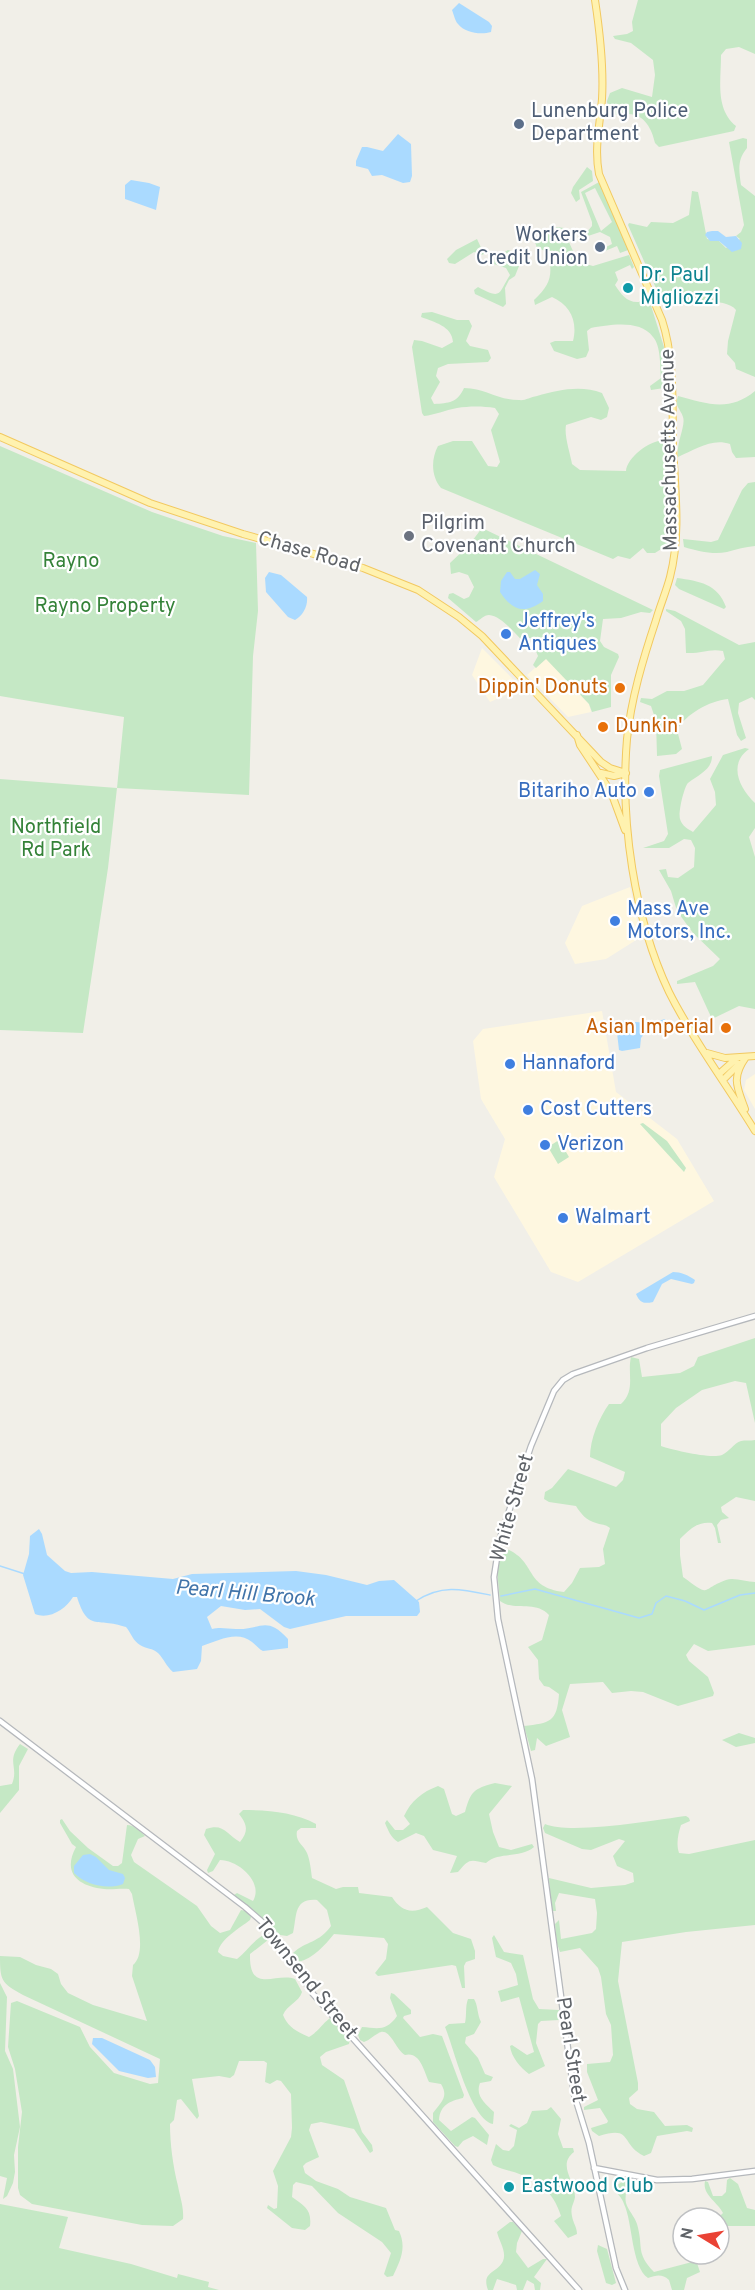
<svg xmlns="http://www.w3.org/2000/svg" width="755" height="2290" viewBox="0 0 755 2290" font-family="Overpass,sans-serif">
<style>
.commercial{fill:#fef7e0}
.green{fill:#c5e8c5;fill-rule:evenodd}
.water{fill:#aadaff}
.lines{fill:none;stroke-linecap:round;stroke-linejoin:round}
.stream{stroke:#aadaff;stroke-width:1.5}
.minor-casing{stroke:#b5b8bc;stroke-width:7}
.major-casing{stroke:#f2c960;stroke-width:8}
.minor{stroke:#fff;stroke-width:4.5}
.major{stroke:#fff2af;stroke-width:6}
.service-dot{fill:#5c6f8a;stroke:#fff;stroke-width:2}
.culture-dot{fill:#0f9aa8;stroke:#fff;stroke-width:2}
.worship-dot{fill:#6b7280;stroke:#fff;stroke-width:2}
.shop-dot{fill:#3f7fe0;stroke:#fff;stroke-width:2}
.food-dot{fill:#e8710a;stroke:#fff;stroke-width:2}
.labels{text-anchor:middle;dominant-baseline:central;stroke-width:4.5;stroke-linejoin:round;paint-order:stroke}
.service-label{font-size:20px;fill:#4e5e75;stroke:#fff;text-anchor:start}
.culture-label{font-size:20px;fill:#0d838f;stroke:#fff;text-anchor:start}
.street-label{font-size:20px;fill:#5f6368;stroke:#fff}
.worship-label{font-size:20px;fill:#5b616d;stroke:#fff;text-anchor:start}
.park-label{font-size:20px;fill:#348238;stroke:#fff}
.shop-label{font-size:20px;fill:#366cbe;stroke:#fff;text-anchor:start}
.food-label{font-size:20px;fill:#c56008;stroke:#fff;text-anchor:end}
.water-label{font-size:21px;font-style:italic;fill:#4174aa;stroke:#fff}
</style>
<rect width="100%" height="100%" fill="#f1efe8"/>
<path class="commercial" d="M482,648L522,688L490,702L472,675Z
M546,658L589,704L591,712L568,717L527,675Z
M630,887L641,937L606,959L575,964L565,943L582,906Z
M602,1011L616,1092L677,1139L714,1201L578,1282L551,1272L494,1177L505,1139L481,1099L473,1041L483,1029Z
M755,1074V1109L744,1090L746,1080Z"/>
<path class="green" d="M638,0H755V54L739,47L726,49L721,55C721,81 715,109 736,126L734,131L659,147L655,143C652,129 644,113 627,114C619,114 616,116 608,113L607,101L610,93L622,88L652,97L655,75L653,60L631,43L615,39L613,36L627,34L633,31L632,22Z
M743,138L747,139V148C737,160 739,170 741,185L755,196V377L736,369L735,363L727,354L728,341L736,310C725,296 680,303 663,304L628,225L629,223L647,227L651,222L673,223L689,215L692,191L698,192L707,239L719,241L726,248L740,239L736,236L741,232L744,225L729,142Z
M587,167L592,171L593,181L579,190L580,199L576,202L571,193L573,187Z
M601,181L631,249L620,253L617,246L605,251L604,248L612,244L610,237L600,232L588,236L586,233L592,226V222L581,192ZM595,188L612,222L601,231L585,193Z
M557,227L564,228L567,230L568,240L578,262L593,266L629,255L634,267L632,269L630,265L615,272L618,280L615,285C621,294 627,303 639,302L647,293L664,347L666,384L664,388L651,390L650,386L661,378C660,366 661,346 653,337C640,319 609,325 591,328L587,331L589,350L586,357L577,359L554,351L550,343L555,341H573C578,321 570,305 552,297L535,305L534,300C551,284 553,275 548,252L537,248L535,242L543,233Z
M477,239L484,254L481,255L474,252L455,264L449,263L447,259L456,250Z
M508,250L514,252L519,257V266L515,276L509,280L505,288L506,304L503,307L475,294L474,290L478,287C502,300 498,294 510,275L506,268L494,264L495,258Z
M432,312L457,320H469L472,326L466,341L470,346L488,350L491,358L488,362L448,364L438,368L436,376L440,382L431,398L434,404C449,403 457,403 464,388C486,388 496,400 519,400C525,401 530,397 537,396C558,390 581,385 602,393L609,408L607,417L601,420L591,417L566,425C564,436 570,452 572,464L580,470L626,471C627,457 653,437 667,441L670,506L669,544L655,553H647L643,548L630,559L618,556L613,559L441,488C431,476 431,459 438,446L453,441H472L488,466L497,467L500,462L491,430L499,414L495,408C483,406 469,406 457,408C445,410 435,415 424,416L422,413L412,347L414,340L422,341L442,348L453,342C452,326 434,322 421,317L422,313Z
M755,391V457L736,458L732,452L730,444C711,438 695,450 678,457C676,442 686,426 683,417C682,413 678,408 676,403L678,396C707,404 730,412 755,391Z
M0,446L152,512L223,536L256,543L258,611L253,656L249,795L117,788L108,868L83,1033L0,1030V779L117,788L124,717L0,696Z
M755,482V546C745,547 737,549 727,552C713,555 698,551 684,547L683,539L711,542L718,540L742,490L748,483Z
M482,528L653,610L650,613L641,612L621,618L603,619L600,641L604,647L618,654L619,657L611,675V707L592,712L589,704L546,659L536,668L533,665L538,656L535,649L537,641L533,638H529L525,643C516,635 502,616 489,615C484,615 480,620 476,622L448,598L449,594L453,593L464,599L469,597L474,587L468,575L459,572L451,574L450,563L469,545Z
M677,578C699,581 718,584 726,607L724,609L679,589L675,585Z
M666,609L675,611L739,645L755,642V700L752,697L739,703L738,713L746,738L741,741L737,735L728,699C709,701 686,714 677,730L682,749L676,754L657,756L656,721L651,706L640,702L641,698L652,699L667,691H684L703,685L725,659L723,651C709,648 701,654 686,653L685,629L681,621L666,611Z
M745,748L749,749C728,764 739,788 755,803V828L749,837L755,857V1009L739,1006L712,1019L695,982L677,984V981L713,966L720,959L693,933L677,911L671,891L659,870L666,869L668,877L678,878L694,867L695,848L691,840L684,839L669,848H643L664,841L668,834L659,776L660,770L712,756C712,770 698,775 688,783C684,787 678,813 680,819C682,826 688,829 693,832L716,805L715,792L710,779L723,755Z
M643,1123L667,1141L686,1168L684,1172L640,1124Z
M559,1140L569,1157L558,1164L548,1147Z
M755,1338V1423L746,1383L735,1381L702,1390L676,1408L661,1424V1446C673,1450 710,1459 722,1455C729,1452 734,1443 741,1441C745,1440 750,1441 755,1440V1501L736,1497L721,1507L722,1512L729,1518L721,1520L717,1525L721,1543H718L715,1528L712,1523C698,1521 690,1529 680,1539V1555L683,1577C712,1598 699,1590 726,1580C734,1577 746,1582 755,1582V1645L708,1651L694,1644L686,1655L689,1661L708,1677L714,1693L713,1696L678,1706L643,1692L631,1691L612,1693L603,1682L570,1684L562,1710L570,1737L546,1746L537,1738L535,1750L531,1751L524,1726C550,1723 557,1722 559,1694L549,1687L544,1686L539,1679L538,1660L528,1647L542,1640L549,1615C535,1600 515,1612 500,1601L497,1570L501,1552L507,1549C537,1562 524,1587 564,1592L572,1583L580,1568L599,1567L605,1564L603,1549L610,1528C605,1524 602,1525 596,1523C586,1520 581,1514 576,1506L549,1502L544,1499L545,1492L552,1488L568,1469L616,1487L623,1480L625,1472L590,1457C590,1439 599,1418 609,1404H621C636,1390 627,1374 631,1357L639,1359L642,1377L680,1373L694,1366L698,1357Z
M739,1733L755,1738V1743L736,1747L722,1740Z
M20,1744L28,1749L19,1766V1790L0,1813V1786L12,1784C19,1767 6,1762 20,1744Z
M495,1783L512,1786L489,1814L493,1832L499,1847L511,1850L532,1844L534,1847C520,1859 499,1851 486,1863C469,1859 469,1859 458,1872L450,1873L457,1856L433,1850L424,1836L416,1833L398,1842C391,1838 388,1830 385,1823L387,1820L395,1830H403L410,1824L404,1816C411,1801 422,1792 438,1786L444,1789L452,1814L456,1816L465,1812C471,1791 473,1789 495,1783Z
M243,1810C267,1810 295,1812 316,1824V1828H301L297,1831C295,1842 303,1844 307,1853C310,1860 311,1870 312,1878L336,1889L343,1887H358L359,1893L392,1897C401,1911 411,1914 427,1907L453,1933L471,1939L475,1951V1959L466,1962L464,1966L465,1988H462L456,1966L452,1965L378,1976L375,1973L386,1959L388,1944L384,1938L334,1934C324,1946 314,1958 298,1962L293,1953C306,1941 319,1943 331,1926L327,1910L317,1900C293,1898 297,1917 293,1933L287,1936L280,1935L234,1895L237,1893L253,1901C264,1882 238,1860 220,1860L213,1871L208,1873L207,1870L215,1854L204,1835L206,1829C224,1823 226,1834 240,1842C249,1831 247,1824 239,1814Z
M686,1816L689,1818L690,1821L681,1825C678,1834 676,1844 679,1853L689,1854L755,1840V1925L686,1932L622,1942L618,1981L638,2083V2090L629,2098L630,2104L637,2109L654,2112L665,2126L687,2125L693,2128L692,2132L687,2131L657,2136L651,2153L644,2156C620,2144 633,2125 599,2136L592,2131L591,2128L607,2123L608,2121L600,2108L584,2110V2107L598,2100L587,2072V2064L610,2062L613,2055L611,2025L606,2014L601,1977L598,1968L580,1948L560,1952L557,1944L555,1924L559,1920L561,1939L592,1933L596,1929L597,1913L595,1899L559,1893L555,1903L556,1911H551L549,1878L591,1888L625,1885L634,1882L633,1873L617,1866L613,1856L625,1841L619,1839L591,1850L582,1849L545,1833L543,1828L545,1824C570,1835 656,1820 686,1816Z
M62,1819L70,1831L88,1848L113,1866H118L122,1863L127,1825C134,1825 140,1831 145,1836L138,1839L131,1855L134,1862L197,1906L211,1926L220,1933L230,1930L241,1910L246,1911L251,1917L250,1920C240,1928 220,1939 218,1952L223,1956L237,1959C247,1951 254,1939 266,1934L268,1940L250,1954C249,1995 276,1972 295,1979L302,1992C299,2002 287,2005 283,2015C288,2027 297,2032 309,2037C320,2030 320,2026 330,2018L350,2039L349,2044L326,2052L320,2057L322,2065L344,2080L362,2132L372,2145L373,2151L370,2153L354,2129L321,2122L311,2124L309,2130L319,2157L306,2163L303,2166L305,2173L316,2181L338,2189L350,2197L386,2208L395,2230L399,2231C407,2248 400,2261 393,2276L387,2277L384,2274L391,2253L382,2242L338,2213L312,2186L296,2182L293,2185L292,2197C304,2206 312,2209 310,2226L305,2230L292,2228L267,2208L268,2205L274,2209L277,2208L278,2186L273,2171L291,2137L292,2128L291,2094L281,2081L277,2080L270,2084L265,2082L267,2063L264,2061H239L234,2075L230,2078L219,2076L192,2079L199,2116L197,2119L181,2099L177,2100L174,2120L170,2124C170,2144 173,2166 178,2186C180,2197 184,2207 183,2219L173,2226L142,2225L32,2204L20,2195L18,2188V2147L22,2112L15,2069L8,2047L11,2003L17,2001L80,2027L90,2047L114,2073L150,2084L158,2083L160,2059L23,1995C1,1983 0,1980 0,1956L20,1957L36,1965L51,1969L58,1974L61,1984L68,1993L93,2005L147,2021L132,1976L133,1965C148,1953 135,1912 132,1894L129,1889C120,1888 112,1890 104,1889C78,1886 62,1873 76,1847L72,1844L60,1823V1820Z
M494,1935L504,1952L523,1955L533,1999L539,2009L559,2010L561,2013L559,2020L541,2021L538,2024L536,2043L545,2066L529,2074C521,2068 511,2057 510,2046L512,2045L527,2055L534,2052L519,1997L501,2002L498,1991L518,1985L516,1974L511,1963L496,1957L492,1938Z
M0,1983L7,1997L5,2051L13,2069L20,2127L14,2155L15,2172L13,2183L7,2196L3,2199L7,2178L0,2176Z
M391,1993L394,1994L411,2010V2014L404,2016L403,2018L420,2037L433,2034L442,2036L464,2095L463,2098C450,2101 440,2105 439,2120L451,2131L472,2117L475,2118L489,2135L487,2145L473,2136L463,2141L458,2147L455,2146L433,2122V2113C441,2102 449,2097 441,2084L429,2082C424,2071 420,2051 405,2055C396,2050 391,2030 381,2032C375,2034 370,2040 364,2042L360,2040L358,2035L362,2027C377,2028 386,2032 397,2016L390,1998Z
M468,1999H474C478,2005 477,2014 481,2022L474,2034L466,2037L465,2043L478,2058L485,2074L493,2077L491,2081L480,2083C475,2096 485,2103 494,2112L493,2124C470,2119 454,2048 445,2027L449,2024L465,2023C467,2014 465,2007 468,1999Z
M551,2107L561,2119L558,2134L563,2148H573L574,2152C557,2165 575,2180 575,2197C574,2204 570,2207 572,2216C573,2223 577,2227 577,2234L568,2238L554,2221L561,2216C553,2190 536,2178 510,2171C504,2169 499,2168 493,2165L491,2160L496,2144L503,2150L509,2151L514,2146L517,2130L509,2126L511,2124L519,2128L527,2123L532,2111L547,2110Z
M730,2178L738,2184L747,2208L755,2210V2226H719L718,2218L723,2213C718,2202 702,2195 705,2181L708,2182L713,2196H722L726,2192L727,2180Z
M626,2179C629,2187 624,2195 626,2203C628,2210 635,2217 637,2224C644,2248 635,2252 654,2272L692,2262L697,2263L700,2272L687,2278L684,2290H672L669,2280C662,2274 657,2275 648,2278C631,2266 633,2223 624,2204C622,2197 617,2194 613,2188Z
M0,2204L68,2217L59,2248L131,2264L177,2278L178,2274L209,2282L208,2287L219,2290H0Z
M510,2222H513L522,2231L517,2243L516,2252L528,2268L543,2259H547L534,2277L541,2283L540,2290H535L534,2284L527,2280L523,2290H517L516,2285L497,2279L493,2290H488C481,2271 497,2274 503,2261C507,2252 499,2241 497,2232Z
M598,2245L607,2249L616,2283L612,2285L606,2283L597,2251Z"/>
<path class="water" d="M459,3L489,22L492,26L491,32C481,35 465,33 458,24C455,21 454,15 452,10Z
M398,134L411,144L412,176L410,182L403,183L382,175L372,176L368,169L356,166V161L362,147H367L383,151Z
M131,180L149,183L160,187L156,210L125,199V185Z
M712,231H718L726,237L736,236L742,243L741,249L732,252L719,241H710L705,235L707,232Z
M535,570L540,574L537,585L543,594V601C524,615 512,610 500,592L501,581L507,572H510L515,579H520Z
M269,572L281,575L307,597C308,606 303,616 295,620L288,617L266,592L265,578Z
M665,1019L668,1027L647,1030L641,1038L640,1048L622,1051L619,1050L616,1024L618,1021L651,1023Z
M673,1272C681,1272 688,1275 695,1280L694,1283L692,1284L671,1279L662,1284L653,1302C644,1304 640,1303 636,1294Z
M39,1529L42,1534L47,1555L65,1571L71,1573L92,1572L173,1579L192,1574L296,1571L326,1575L367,1585L379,1581L394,1580L419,1602L420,1612L417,1616H346L290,1629L284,1627L260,1609L245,1610L221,1606L207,1617L212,1629C221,1627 227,1629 236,1629C261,1630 266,1615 288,1639V1648L263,1651C259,1649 256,1645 252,1642C237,1630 218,1641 202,1646L201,1661L197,1669L173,1672C166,1666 164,1659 158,1653C153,1648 146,1649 140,1645C133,1641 131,1633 126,1627C96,1617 88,1632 77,1597H73C66,1609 49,1620 35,1614L23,1575L29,1554L30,1536Z
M90,1854L96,1857L109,1870L123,1874L125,1878L123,1884C107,1890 86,1885 74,1873V1866L83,1855Z
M93,2038H102L150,2060L155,2067L156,2077L148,2078L119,2071L92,2044Z"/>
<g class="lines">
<path class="stream" d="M0,1566L25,1574
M501,1596L535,1589L639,1618L652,1614L656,1603L666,1596L685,1601L704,1610L740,1595L755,1593
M416,1601C441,1584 462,1589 490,1595"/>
<defs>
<path id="minor" d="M0,1721L245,1907L268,1927L279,1941L313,1994L579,2290
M594,2168L657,2180L692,2179L755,2171
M625,2290L616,2268L589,2143L574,2094L532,1779L498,1619L494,1577L500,1538L531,1446L554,1391L563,1380L573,1374L647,1348L755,1316"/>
<path id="major" d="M595,0C600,33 604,66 602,99C600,124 594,148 599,174L662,320C675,360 672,404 673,446C675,489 681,535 670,577C666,592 660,606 656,620C643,659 631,699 627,739C620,821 634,918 669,992C693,1040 727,1085 755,1131
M0,437L150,503L243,534L363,568L418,590L459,617L482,636L601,762L610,768L626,773
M577,735L580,745L611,792L625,830
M601,773L614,776L626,773
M707,1053L725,1058L755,1056
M719,1074L737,1058
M723,1080L739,1064
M745,1109C737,1087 731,1078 746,1057"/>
</defs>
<use href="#minor" class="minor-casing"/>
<use href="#major" class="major-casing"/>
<use href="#minor" class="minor"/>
<use href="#major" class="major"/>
</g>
<g class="service-dot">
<circle cx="519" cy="124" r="6"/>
<circle cx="600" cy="247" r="6"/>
</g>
<g class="culture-dot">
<circle cx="628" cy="288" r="6"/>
<circle cx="509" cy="2187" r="6"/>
</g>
<circle class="worship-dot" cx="409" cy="536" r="6"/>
<g class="shop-dot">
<circle cx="506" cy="634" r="6"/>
<circle cx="649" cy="792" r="6"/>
<circle cx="615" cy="921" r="6"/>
<circle cx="510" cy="1064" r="6"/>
<circle cx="528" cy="1110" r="6"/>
<circle cx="545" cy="1145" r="6"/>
<circle cx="563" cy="1218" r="6"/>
</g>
<g class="food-dot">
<circle cx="620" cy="688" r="6"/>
<circle cx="603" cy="727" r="6"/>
<circle cx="726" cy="1028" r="6"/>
</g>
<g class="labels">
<g class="service-label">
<text x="531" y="112">Lunenburg Police<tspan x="531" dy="23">Department</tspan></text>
<text x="588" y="236" text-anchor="end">Workers<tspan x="588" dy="23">Credit Union</tspan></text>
</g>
<g class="culture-label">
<text x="640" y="276">Dr. Paul<tspan x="640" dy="23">Migliozzi</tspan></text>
<text x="521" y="2187">Eastwood Club</text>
</g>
<g class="street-label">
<text transform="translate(670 450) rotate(-91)">Massachusetts Avenue</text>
<text transform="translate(309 553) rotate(16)">Chase Road</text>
<text transform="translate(513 1508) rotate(-74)">White Street</text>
<text transform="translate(306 1979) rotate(51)">Townsend Street</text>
<text transform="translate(570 2050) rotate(81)">Pearl Street</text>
</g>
<g class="worship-label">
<text x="421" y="524">Pilgrim<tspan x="421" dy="23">Covenant Church</tspan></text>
</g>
<g class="park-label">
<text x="71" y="562">Rayno</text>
<text x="105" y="607">Rayno Property</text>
<text x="56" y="828">Northfield<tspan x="56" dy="23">Rd Park</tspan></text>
</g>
<g class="shop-label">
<text x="518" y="622">Jeffrey's<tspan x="518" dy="23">Antiques</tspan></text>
<text x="637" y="792" text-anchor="end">Bitariho Auto</text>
<text x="627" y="910">Mass Ave<tspan x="627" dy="23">Motors, Inc.</tspan></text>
<text x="522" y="1064">Hannaford</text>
<text x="540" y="1110">Cost Cutters</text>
<text x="557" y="1145">Verizon</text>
<text x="575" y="1218">Walmart</text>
</g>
<g class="food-label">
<text x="608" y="688">Dippin' Donuts</text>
<text x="615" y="727" text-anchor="start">Dunkin'</text>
<text x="714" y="1028">Asian Imperial</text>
</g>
<g class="water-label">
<text transform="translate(245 1594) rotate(5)">Pearl Hill Brook</text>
</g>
</g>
<g transform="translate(701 2236) rotate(281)"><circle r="28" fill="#ffffff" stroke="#bfc1c3" stroke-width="1.5"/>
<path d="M0-4.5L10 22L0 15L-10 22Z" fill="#ea4335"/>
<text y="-9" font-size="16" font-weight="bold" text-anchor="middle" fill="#5f6368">N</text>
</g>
</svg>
